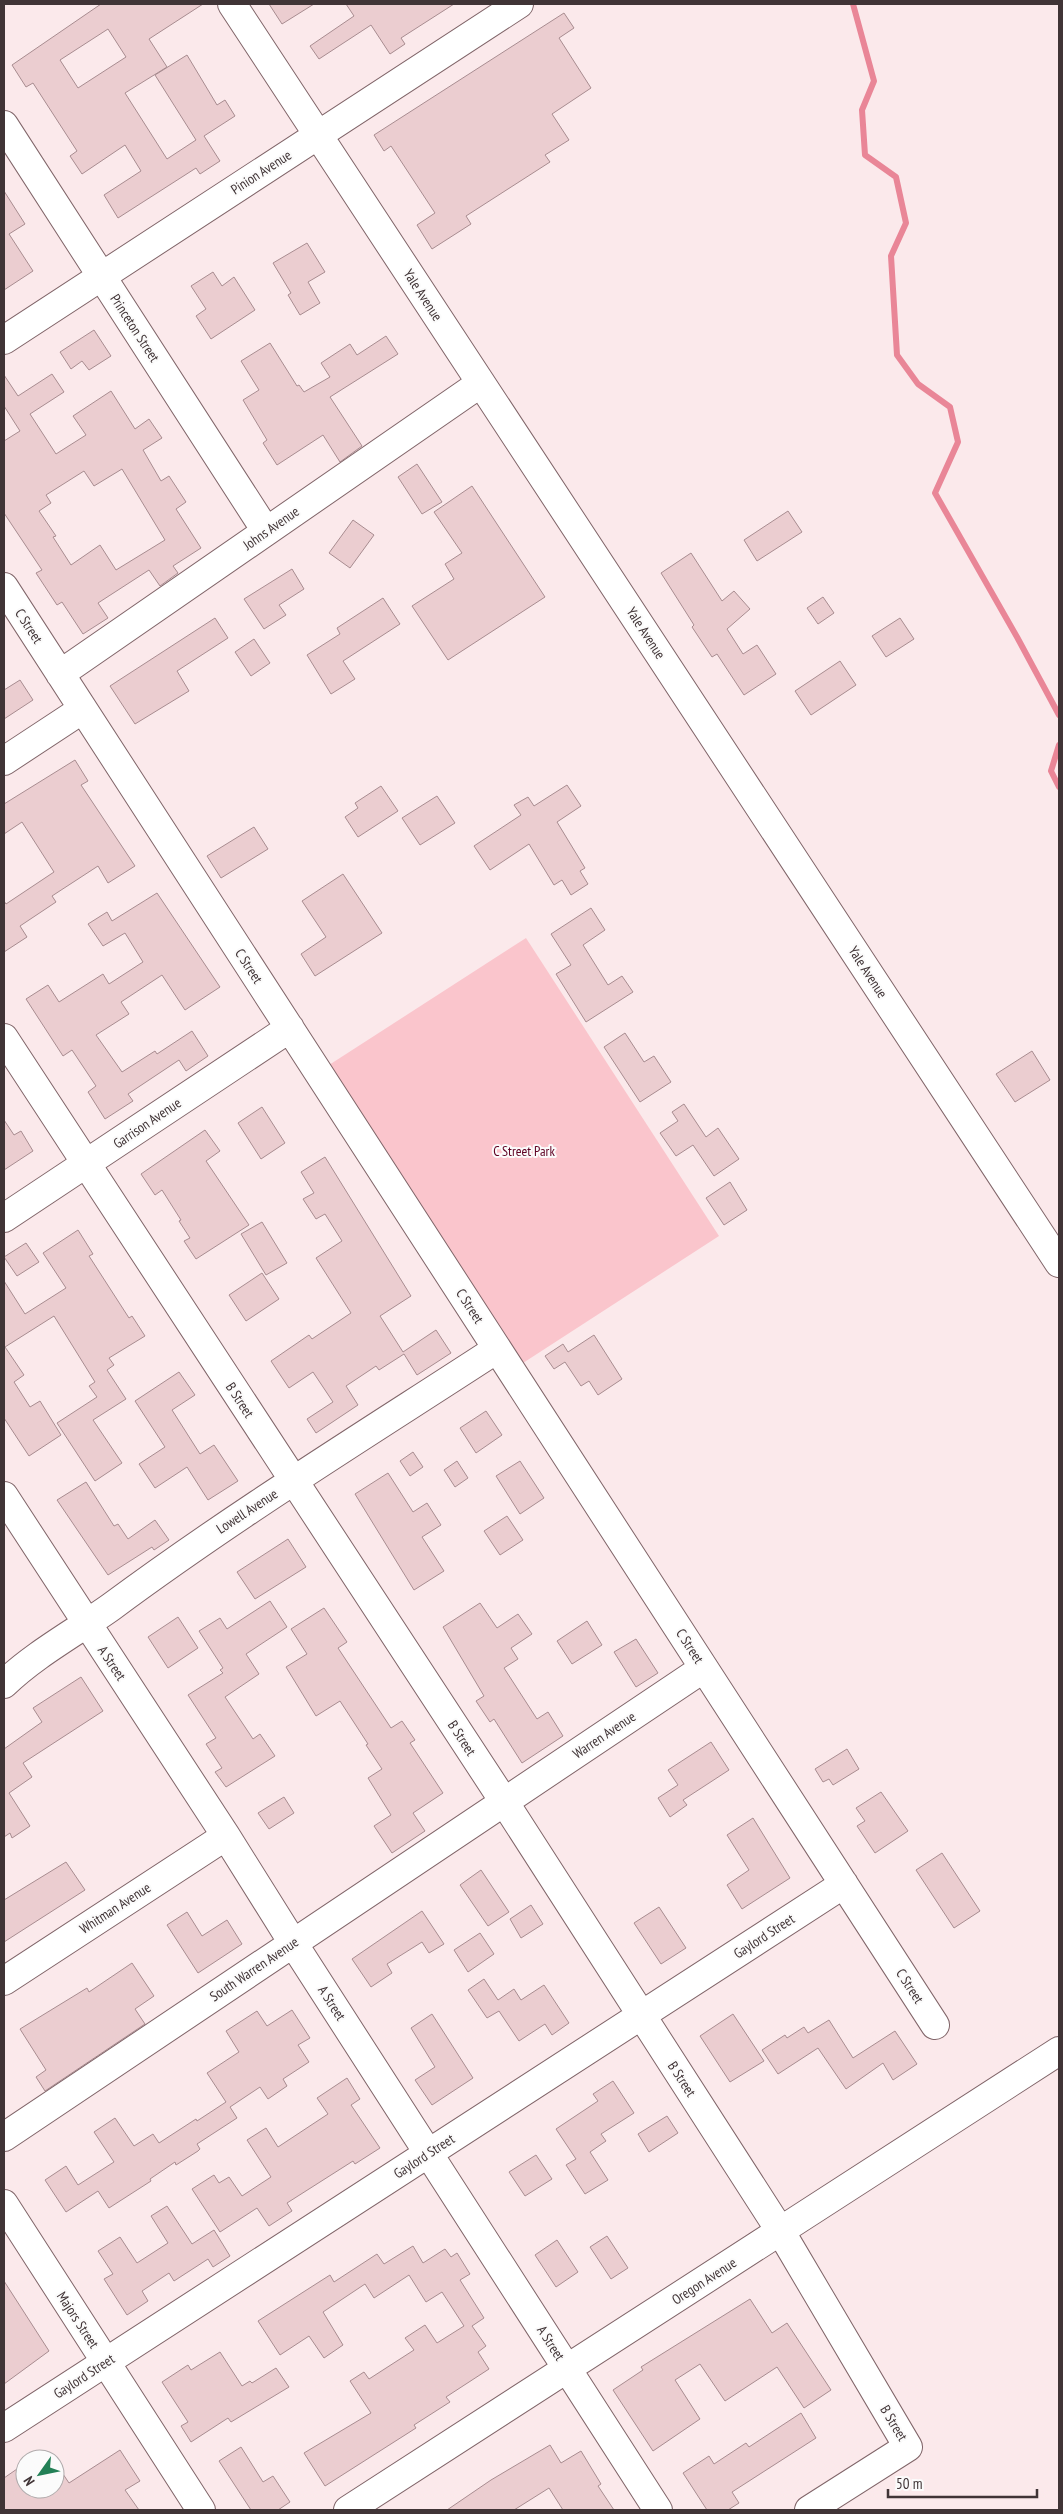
<svg xmlns="http://www.w3.org/2000/svg" width="1063" height="2514" viewBox="0 0 1063 2514" font-family="'PT Sans Narrow',sans-serif">
<style>
.green{fill:#fac5cc}
.lines{fill:none;stroke-linecap:round;stroke-linejoin:round}
.stream{stroke:#e98697;stroke-width:6}
.building{fill:#ebcdd0;stroke:#a88c90;fill-rule:evenodd}
.minor-casing{stroke:#806569;stroke-width:30}
.minor{stroke:#fff;stroke-width:28}
.labels{text-anchor:middle;dominant-baseline:central;stroke-width:4;stroke-linejoin:round;paint-order:stroke}
.street-label{font-size:14px;fill:#403436;stroke:#fbfbfb}
.park-label{font-size:14px;fill:#5e0223;stroke:#fbfbfb}
</style>
<rect width="100%" height="100%" fill="#fbe9eb"/>
<path class="green" d="M526,938L719,1236L523,1363L329,1065Z"/>
<g class="lines">
<path class="stream" d="M853,4L874,81L862,110L865,155L896,177L906,223L891,256L897,355L918,384L950,407L958,442L935,493L1017,637L1059,715
M1059,745L1051,771L1059,787"/>
</g>
<path class="building" d="M101,4H203L149,39L167,67L125,93L167,159L196,140L155,75L187,55L217,105L225,100L235,116L204,136L220,161L200,174L196,168L118,218L104,195L141,171L125,145L82,174L70,156L77,151L33,83L26,87L12,65ZM108,29L126,57L78,88L60,60Z
M269,4H314L282,24Z
M346,4H454L401,38L405,44L390,54L371,25L319,59L310,46L354,16Z
M564,13L574,28L559,38L591,88L552,114L569,140L545,155L550,162L466,216L471,224L432,249L417,225L435,213L391,146L384,151L374,135Z
M4,191L25,224L9,234L33,271L4,290Z
M307,243L325,272L308,282L320,303L300,315L288,295L291,293L273,263Z
M213,272L222,286L234,277L255,310L211,339L196,316L206,309L191,286Z
M94,330L111,356L89,370L82,361L71,369L60,352Z
M386,336L398,354L330,397L362,446L340,462L323,435L277,465L263,443L267,440L243,400L259,390L241,361L270,343L297,386L299,385L304,392L330,377L321,363L350,344L357,355Z
M52,374L64,392L30,414L56,454L86,435L73,416L111,391L135,429L149,419L162,438L143,450L161,481L169,476L186,502L176,509L201,548L173,566L178,573L160,586L149,570L98,603L108,618L83,634L62,602L57,605L36,573L42,570L4,513V441L20,431L4,406V375L18,396ZM122,469L165,540L116,570L100,545L71,565L53,537L56,536L39,511L51,503L46,495L84,471L94,486Z
M417,464L442,502L422,514L398,477Z
M472,486L545,597L448,660L412,606L454,579L445,564L462,553L434,512Z
M788,511L802,532L757,561L744,540Z
M353,520L374,535L350,568L329,553Z
M691,553L722,601L734,591L750,609L727,629L743,654L757,645L776,674L744,695L717,654L712,657L692,627L694,625L661,573Z
M292,569L304,589L279,605L286,615L264,629L244,599Z
M823,597L834,613L818,624L807,608Z
M383,598L400,624L343,661L355,679L331,694L307,655L340,634L337,628Z
M215,618L228,638L177,671L189,691L135,724L110,686Z
M900,618L914,639L886,657L872,636Z
M254,639L270,663L251,676L235,652Z
M840,661L856,685L811,715L795,691Z
M20,680L33,700L4,719V690Z
M75,760L88,781L81,785L135,866L108,883L98,866L52,896L56,902L20,926L27,937L4,952V901L6,904L54,872L22,822L4,834V804Z
M567,785L581,806L557,822L585,868L580,871L588,884L571,895L562,880L554,885L529,844L490,870L474,846L521,815L514,805L528,797L534,806Z
M381,786L398,811L358,837L345,817L358,808L355,803Z
M437,796L455,823L420,845L402,818Z
M254,827L268,849L221,878L207,856Z
M343,874L382,933L315,976L301,954L326,937L302,901Z
M157,893L220,987L185,1010L162,975L121,1002L129,1014L96,1035L122,1072L155,1051L157,1054L192,1031L208,1056L186,1071L179,1060L128,1094L133,1101L105,1119L88,1092L96,1086L72,1050L63,1056L26,999L48,985L59,1002L103,974L109,984L143,962L125,933L103,946L88,924L107,912L112,921Z
M591,908L605,930L583,945L608,985L622,976L633,992L586,1022L556,974L571,965L551,934Z
M625,1033L644,1062L654,1056L671,1082L640,1102L604,1047Z
M1032,1051L1050,1080L1015,1102L996,1074Z
M684,1104L706,1137L718,1128L739,1159L714,1176L693,1145L676,1156L660,1133L678,1121L672,1112Z
M262,1107L285,1143L261,1159L238,1123Z
M4,1120L14,1135L21,1131L33,1151L4,1170Z
M205,1130L220,1151L206,1161L249,1225L196,1259L184,1241L190,1238L179,1221L181,1220L162,1190L155,1195L141,1174Z
M325,1157L411,1296L380,1316L403,1352L436,1330L451,1353L417,1375L404,1354L379,1370L376,1366L346,1386L358,1405L316,1433L307,1419L333,1402L313,1372L289,1388L271,1361L309,1335L312,1339L351,1313L316,1258L342,1241L325,1214L316,1219L303,1199L314,1193L301,1172Z
M730,1182L747,1210L724,1225L706,1198Z
M262,1222L287,1263L266,1275L241,1234Z
M78,1230L93,1254L89,1256L129,1318L132,1316L145,1336L109,1358L114,1365L107,1370L126,1399L93,1420L122,1463L95,1481L57,1423L97,1397L89,1386L95,1382L54,1316L5,1347L24,1375L14,1382L30,1407L40,1401L61,1435L29,1456L4,1418V1281L25,1314L66,1288L43,1253Z
M26,1243L39,1262L17,1276L4,1257Z
M262,1273L279,1299L246,1321L229,1295Z
M594,1335L622,1379L598,1395L589,1381L581,1386L565,1362L554,1369L545,1356L563,1344L568,1352Z
M179,1372L195,1395L172,1410L200,1454L214,1445L238,1481L208,1500L187,1467L155,1488L139,1464L165,1447L135,1401Z
M486,1411L502,1435L476,1453L460,1428Z
M413,1452L423,1467L410,1476L400,1461Z
M457,1461L468,1478L455,1487L444,1470Z
M520,1461L544,1498L520,1514L496,1476Z
M388,1473L413,1512L427,1503L441,1525L422,1537L444,1571L414,1590L355,1494Z
M86,1482L114,1526L118,1524L128,1539L155,1520L169,1540L154,1550L152,1547L108,1575L57,1500Z
M507,1516L523,1540L500,1555L484,1531Z
M288,1539L306,1567L255,1599L237,1572Z
M270,1601L287,1627L246,1654L259,1674L225,1697L253,1739L260,1734L275,1756L226,1787L215,1772L222,1768L206,1744L216,1738L188,1695L223,1673L220,1670L223,1668L199,1631L220,1618L227,1629Z
M480,1603L497,1628L518,1614L532,1634L511,1648L518,1659L504,1668L537,1719L548,1712L563,1736L522,1763L494,1719L490,1722L476,1701L484,1696L443,1627Z
M324,1608L347,1642L338,1648L391,1728L402,1721L415,1740L410,1743L443,1793L413,1813L425,1831L392,1853L374,1826L391,1815L368,1778L382,1769L366,1745L368,1744L340,1701L316,1716L286,1667L307,1654L291,1629Z
M178,1617L198,1648L168,1668L148,1637Z
M587,1621L602,1645L572,1664L557,1641Z
M636,1639L658,1673L636,1687L614,1652Z
M81,1677L103,1711L23,1763L32,1777L9,1793L30,1826L12,1838L10,1833L4,1837V1749L42,1722L33,1708Z
M711,1742L729,1770L683,1800L687,1805L670,1817L658,1798L678,1785L668,1770Z
M847,1749L859,1769L833,1785L829,1779L823,1782L815,1769Z
M881,1792L908,1831L875,1853L857,1826L865,1821L856,1808Z
M284,1797L294,1813L269,1829L258,1813Z
M753,1818L790,1878L742,1909L727,1885L749,1870L727,1835Z
M942,1853L980,1911L954,1928L916,1870Z
M66,1862L85,1890L4,1942V1900Z
M481,1870L509,1912L488,1926L460,1885Z
M531,1905L543,1924L521,1938L510,1919Z
M659,1907L686,1948L661,1964L634,1923Z
M422,1911L444,1944L429,1953L422,1942L387,1964L392,1973L371,1987L352,1959Z
M187,1912L202,1936L227,1920L242,1944L198,1973L167,1925Z
M480,1933L494,1954L468,1972L454,1950Z
M132,1963L154,1996L135,2009L145,2024L45,2091L36,2077L46,2070L20,2029L87,1988L89,1992Z
M484,1979L498,2000L514,1989L521,2000L544,1985L569,2023L552,2035L545,2024L519,2041L499,2011L487,2018L468,1990Z
M292,2010L310,2038L298,2045L309,2062L283,2079L287,2086L268,2099L260,2087L230,2107L237,2118L197,2144L200,2149L198,2151L176,2165L175,2162L150,2179L151,2181L109,2208L98,2191L66,2212L45,2180L66,2166L78,2185L114,2162L94,2132L115,2118L134,2146L153,2134L159,2143L196,2119L197,2121L226,2102L207,2073L239,2052L226,2031L257,2011L267,2026Z
M432,2014L473,2078L432,2105L415,2080L435,2067L411,2028Z
M733,2014L764,2061L730,2082L700,2036Z
M829,2020L853,2058L895,2031L917,2064L893,2080L883,2063L846,2089L818,2048L778,2074L762,2050L785,2035L787,2038L804,2027L808,2033Z
M347,2078L360,2099L351,2105L380,2148L355,2164L353,2161L287,2203L292,2211L269,2226L257,2208L220,2232L192,2189L214,2175L219,2183L229,2177L242,2196L271,2177L247,2140L266,2128L278,2147L328,2114L317,2098Z
M613,2081L634,2113L601,2134L606,2141L590,2152L608,2180L585,2194L566,2165L576,2159L556,2129L598,2101L593,2094Z
M667,2116L678,2133L649,2152L638,2134Z
M536,2155L552,2179L525,2196L509,2172Z
M167,2206L192,2244L214,2230L230,2256L213,2267L208,2259L174,2281L169,2273L142,2291L148,2301L127,2315L104,2279L113,2274L98,2251L120,2237L137,2263L168,2243L151,2216Z
M607,2236L628,2268L611,2279L590,2247Z
M557,2240L578,2272L556,2287L535,2255Z
M413,2246L423,2263L445,2249L451,2257L457,2253L470,2274L460,2280L484,2318L472,2326L486,2346L478,2352L489,2369L446,2397L450,2402L414,2425L416,2428L325,2486L304,2453L371,2413L350,2381L364,2372L369,2379L414,2350L405,2338L425,2325L437,2343L464,2326L442,2292L426,2302L409,2275L374,2298L365,2284L323,2312L343,2345L324,2358L309,2336L280,2355L258,2321L330,2275L334,2282L377,2254L384,2264Z
M4,2281L49,2351L4,2384Z
M750,2299L772,2333L787,2323L831,2390L804,2408L777,2367L725,2401L700,2364L675,2380L700,2419L653,2451L613,2390L643,2370L641,2367Z
M220,2352L242,2386L250,2381L252,2383L276,2368L289,2387L231,2422L228,2418L191,2442L181,2426L188,2422L162,2382L188,2365L191,2370Z
M801,2413L816,2438L732,2492L739,2503L728,2510H707L683,2473L709,2456L714,2464L746,2443L749,2447Z
M550,2445L561,2463L581,2451L601,2484L598,2486L614,2510H563L549,2488L514,2510H447L491,2480Z
M241,2447L263,2482L273,2476L290,2502L278,2510H251L219,2461Z
M120,2450L140,2481L125,2490L139,2510H4V2478L17,2469L25,2480V2489H55V2462L69,2483Z"/>
<g class="lines">
<defs>
<path id="minor" d="M232,4L1059,1263
M4,125L266,531
M4,340L519,4
M4,587L935,2025
M60,674L481,383
M4,761L83,709
M4,1038L505,1803L781,2232L908,2447L809,2510
M4,1218L290,1028
M4,1496L226,1836L293,1943L658,2510
M4,1684C35,1654 76,1632 111,1607C235,1515 368,1433 497,1349
M4,1981L226,1836
M4,2137L704,1668
M4,2204L201,2510
M4,2428L844,1884
M348,2510L1059,2051"/>
</defs>
<use href="#minor" class="minor-casing"/>
<use href="#minor" class="minor"/>
</g>
<g class="labels">
<g class="street-label">
<text transform="translate(261 172) rotate(-33)">Pinion Avenue</text>
<text transform="translate(423 295) rotate(57)">Yale Avenue</text>
<text transform="translate(135 328) rotate(57)">Princeton Street</text>
<text transform="translate(271 528) rotate(-35)">Johns Avenue</text>
<text transform="translate(29 626) rotate(57)">C Street</text>
<text transform="translate(646 633) rotate(57)">Yale Avenue</text>
<text transform="translate(249 966) rotate(57)">C Street</text>
<text transform="translate(868 972) rotate(57)">Yale Avenue</text>
<text transform="translate(147 1123) rotate(-34)">Garrison Avenue</text>
<text transform="translate(470 1306) rotate(57)">C Street</text>
<text transform="translate(240 1400) rotate(57)">B Street</text>
<text transform="translate(247 1511) rotate(-33)">Lowell Avenue</text>
<text transform="translate(690 1646) rotate(57)">C Street</text>
<text transform="translate(112 1663) rotate(56)">A Street</text>
<text transform="translate(604 1735) rotate(-34)">Warren Avenue</text>
<text transform="translate(462 1738) rotate(57)">B Street</text>
<text transform="translate(115 1908) rotate(-33)">Whitman Avenue</text>
<text transform="translate(764 1936) rotate(-33)">Gaylord Street</text>
<text transform="translate(254 1969) rotate(-34)">South Warren Avenue</text>
<text transform="translate(910 1986) rotate(57)">C Street</text>
<text transform="translate(332 2003) rotate(57)">A Street</text>
<text transform="translate(682 2079) rotate(57)">B Street</text>
<text transform="translate(424 2156) rotate(-33)">Gaylord Street</text>
<text transform="translate(704 2281) rotate(-33)">Oregon Avenue</text>
<text transform="translate(78 2320) rotate(57)">Majors Street</text>
<text transform="translate(551 2343) rotate(57)">A Street</text>
<text transform="translate(84 2376) rotate(-33)">Gaylord Street</text>
<text transform="translate(894 2423) rotate(59)">B Street</text>
</g>
<g class="park-label">
<text x="524" y="1151">C Street Park</text>
</g>
</g>
<rect width="1063" height="2514" fill="none" stroke="#403436" stroke-width="10"/>
<g transform="translate(40 2474) rotate(237)"><circle r="24" fill="#fbfbfb" stroke="#b0abac"/>
<path d="M0-4L9 19L0 12L-9 19Z" fill="#238056"/>
<text y="-8" font-size="14" font-weight="bold" text-anchor="middle" fill="#403436">N</text>
</g>
<path d="M888 2489v8h149v-8" fill="none" stroke="#403436" stroke-width="2.5"/>
<text x="896" y="2489" font-size="15" fill="#403436" stroke="#fbfbfb" stroke-width="4" paint-order="stroke">50 m</text>
</svg>
